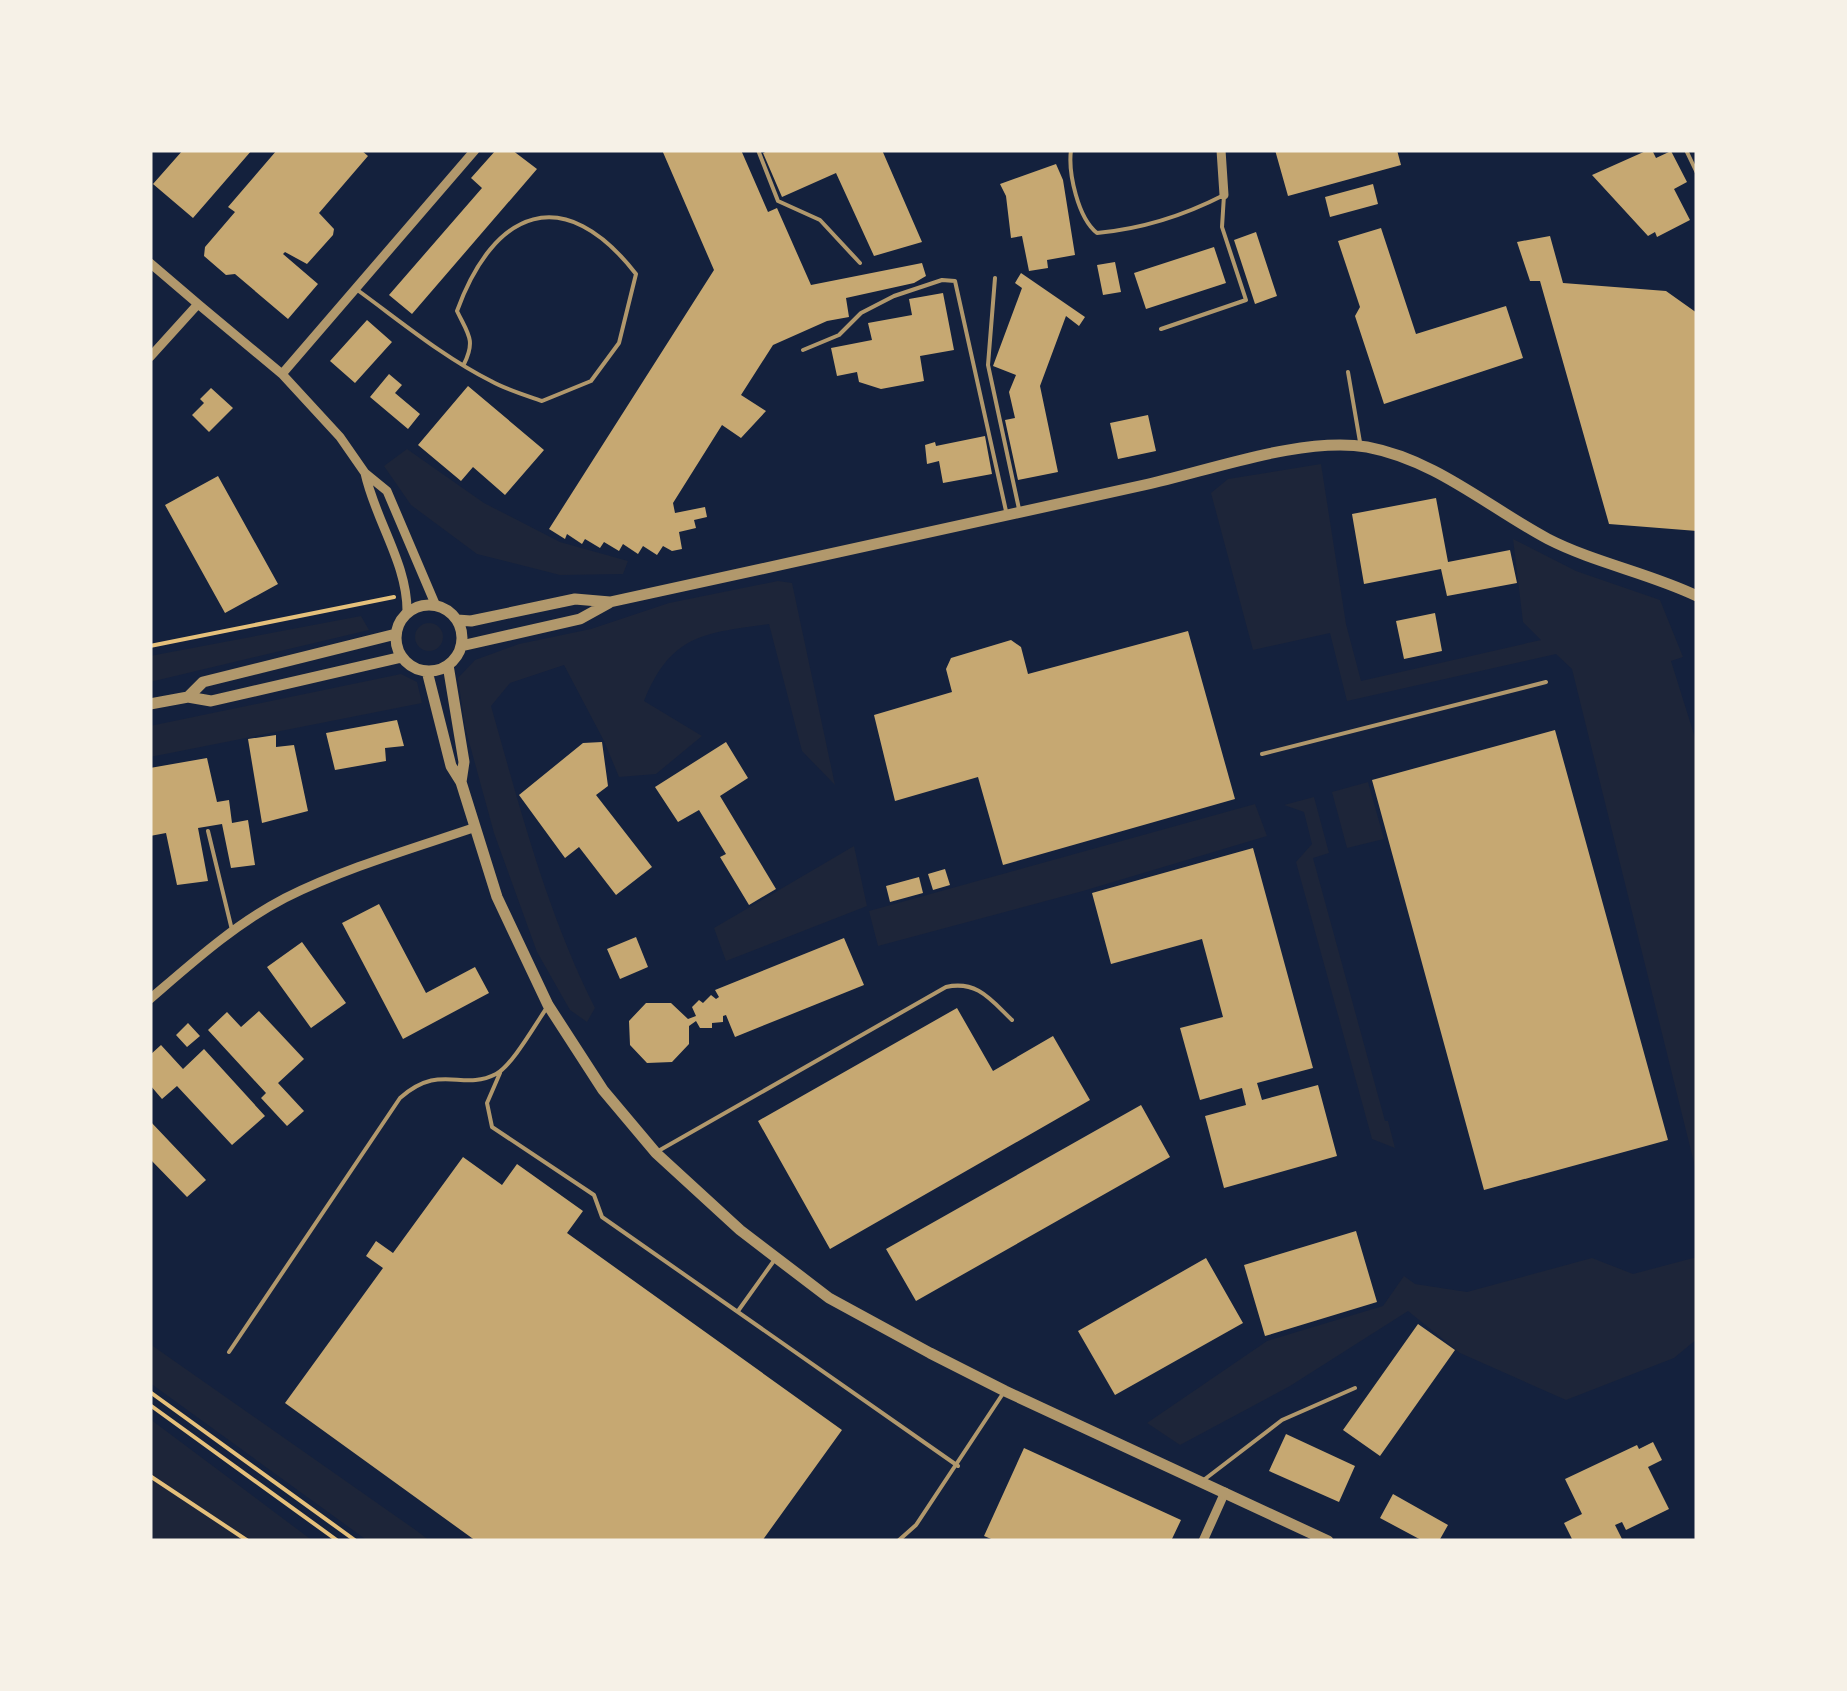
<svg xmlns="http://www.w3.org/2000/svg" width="1847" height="1691" viewBox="0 0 1847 1691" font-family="Poppins,sans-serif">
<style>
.green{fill:#1d2539}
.building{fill:#c6a872}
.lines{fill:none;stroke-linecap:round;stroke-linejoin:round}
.path{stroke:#e5c07b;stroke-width:4}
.service{stroke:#b1986c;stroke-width:4}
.minor{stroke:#b1986c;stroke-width:9}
.tertiary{stroke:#b1986c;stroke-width:11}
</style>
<rect width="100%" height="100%" fill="#14213d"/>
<path class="green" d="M407,449L484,503L560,542L628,561L623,574L560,575L477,554L411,505L384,466Z
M1321,464L1346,624L1361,681L1541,640L1523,622L1513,539L1576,571L1660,600L1683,657L1671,661L1697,744V1175L1572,669L1556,654L1347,701L1330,633L1253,650L1211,493L1228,479Z
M778,581L792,583L835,785L802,751L769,624C704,633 671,634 644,701L702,736L656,774L619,777L604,741L564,665L510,683L491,706C520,808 547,913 595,1008L587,1022L570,1010L537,952L494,833L465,727L458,678L475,660L519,644L591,629L669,603Z
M361,616L369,630L150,682V656Z
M415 637a14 14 0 1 1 28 0a14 14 0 1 1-28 0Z
M401,674L417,682L422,703L150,757V726Z
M1368,782L1384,839L1347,848L1332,792Z
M1314,797L1329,853L1313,858L1385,1121H1388L1395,1148L1372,1139L1296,862L1312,844L1304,812L1284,805Z
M1255,804L1267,836L1083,891L878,946L869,911Z
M854,846L867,906L726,961L714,928Z
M1697,1257V1339L1674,1358L1566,1400L1460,1353L1408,1311L1290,1386L1180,1445L1147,1423L1267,1341L1383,1306L1404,1276L1415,1284L1467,1292L1592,1258L1633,1274Z
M150,1344L417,1531L430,1541H368L150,1383Z
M150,1419L313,1541H150Z"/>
<path class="building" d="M183,150H252L193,218L153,184Z
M277,150H361L368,156L319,213L334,229L333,235L307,264L285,252L283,254L318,284L288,319L235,274L226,275L204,256L205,247L235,212L228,207Z
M496,150H512L537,169L412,314L389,295L482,188L471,178Z
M662,150H741L768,212L777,208L811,285L922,263L926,276L914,283L846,298L849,317L827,321L773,345L741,395L766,411L741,438L722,425L673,503L675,513L705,507L707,517L694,520L696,528L679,532L682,549L672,551L663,546L657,555L643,546L638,554L623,544L619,551L604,542L600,548L585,539L582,544L567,534L565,539L549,529L714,270Z
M770,150H882L922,242L874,256L836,173L782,197L763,153Z
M1275,150H1397L1401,165L1288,196Z
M1648,150H1652L1656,158L1671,151L1687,182L1674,189L1690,220L1657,237L1655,232L1648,236L1592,175Z
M1056,164L1063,180L1075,255L1047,260L1048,268L1029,271L1022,236L1011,238L1006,196L1000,184Z
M1373,184L1378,204L1330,217L1325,197Z
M1381,228L1416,334L1506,306L1523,358L1384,404L1355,316L1360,307L1338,241Z
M1256,232L1277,296L1255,304L1234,240Z
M1550,236L1563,283L1666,291L1697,313V531L1609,524L1540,281H1530L1517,242Z
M1214,247L1226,283L1146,309L1134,273Z
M1115,262L1121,292L1103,295L1097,265Z
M1021,273L1085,317L1079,326L1066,316L1040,386L1058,472L1018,480L1005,420L1015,418L1009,392L1016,375L993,366L1022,288L1015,283Z
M943,293L954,350L920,356L924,381L881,389L859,382L857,372L837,376L831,348L872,340L868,323L912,315L909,299Z
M367,320L392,342L355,383L330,361Z
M389,374L402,385L395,393L420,414L408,429L370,397Z
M468,386L544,450L505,495L473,467L461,481L418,445Z
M211,388L233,408L209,432L192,415L204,403L200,399Z
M1148,415L1156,451L1118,459L1110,423Z
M985,436L992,474L943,483L939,461L927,464L925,445L935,442L936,446Z
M218,476L278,584L225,613L165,505Z
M1436,498L1448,562L1510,550L1517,583L1447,596L1441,569L1364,584L1352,514Z
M1435,613L1442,651L1404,659L1396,621Z
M1188,631L1235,799L1003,865L978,777L895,801L874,715L952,692L946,669L951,658L1011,640L1021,647L1028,674Z
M397,720L404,746L385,748L386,761L335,770L326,733Z
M1555,730L1668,1140L1484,1190L1372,780Z
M276,735V747L294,745L308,811L262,823L248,739Z
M602,742L608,786L596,795L652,867L616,895L579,847L565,858L519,795L583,743Z
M726,742L748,778L720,796L776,889L749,905L720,857L726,854L699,810L678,822L655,787Z
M207,758L217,802L229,800L232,823L248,820L255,865L231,868L222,824L198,828L208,881L177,885L166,833L150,836V768Z
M1253,848L1313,1068L1257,1083L1262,1100L1318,1085L1337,1156L1224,1188L1205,1116L1246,1105L1242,1088L1200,1100L1180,1028L1223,1017L1202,939L1111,964L1092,893Z
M945,869L950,885L933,890L928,874Z
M919,877L923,893L890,902L886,886Z
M379,904L426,993L475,967L489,993L403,1039L342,923Z
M636,937L648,967L620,979L607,949Z
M844,938L864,985L735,1037L726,1015L723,1016V1022L712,1023V1028H700L696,1021L689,1026V1044L672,1062L647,1063L630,1045L629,1021L646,1003H671L688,1019L696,1016L692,1007L699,1000L703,1003L711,995L716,999L719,997L715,990Z
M302,942L346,1003L311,1028L267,967Z
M957,1008L993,1071L1053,1036L1090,1100L830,1249L758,1121Z
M259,1011L304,1059L278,1083L304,1111L287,1126L261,1098L266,1093L208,1030L227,1012L241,1027Z
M188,1023L200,1036L187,1047L176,1035Z
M161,1045L183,1069L204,1049L265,1116L232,1145L177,1086L162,1099L150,1085V1055Z
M1141,1105L1170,1157L916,1301L886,1249Z
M150,1121L206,1180L187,1197L150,1159Z
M463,1157L502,1185L517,1164L583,1211L567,1233L842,1430L762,1541H476L285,1403L383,1268L366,1256L376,1241L393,1253Z
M1356,1231L1377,1302L1265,1336L1244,1265Z
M1206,1258L1243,1323L1115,1395L1078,1331Z
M1418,1324L1455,1350L1380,1456L1343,1430Z
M1286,1434L1355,1466L1339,1502L1269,1471Z
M1653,1442L1662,1460L1648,1467L1669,1509L1626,1530L1622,1522L1615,1525L1623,1541H1573L1564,1523L1582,1514L1565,1479L1637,1445L1639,1449Z
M1024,1448L1181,1520L1171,1541H996L984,1536Z
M1393,1494L1448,1525L1439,1541H1423L1380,1518Z"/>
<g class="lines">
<path class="path" d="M150,646L394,597
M150,1392L356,1541
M150,1405L338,1541
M150,1476L248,1541"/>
<path class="service" d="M758,150L778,201L820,220L860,263
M1071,150C1068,173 1078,218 1097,233C1141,229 1185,215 1224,195
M1686,150L1697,173
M150,151L151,150
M995,278L988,365L1019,509
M356,289C399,320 443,357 491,381C507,390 525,395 542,401L591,381L619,343L636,274C564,181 494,209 457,311C468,334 476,340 464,364
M1161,329L1246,300L1222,227L1224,195
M803,350L839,335L861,313L894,296L942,280L955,281L1006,511
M1348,372L1360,442
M1262,754L1546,682
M208,831L232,930
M500,1073L487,1103L492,1127L594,1195L602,1217L958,1466
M660,1150L946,987C977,980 991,1000 1012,1020
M738,1311L773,1262
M229,1352L400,1098C441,1062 461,1092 496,1074C512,1066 536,1023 548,1006
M1205,1479L1282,1420L1355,1388
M898,1541L916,1525L1002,1395"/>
<path class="minor" d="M1221,150L1224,195
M150,263L198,304
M150,357L198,304L282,374L340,437L365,473L387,491L436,606
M282,374L475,150
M365,473C375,520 408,564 407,613
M150,999C193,962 235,924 285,898C345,868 411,849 473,828
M1203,1541L1225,1492"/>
<path class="tertiary" d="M396 638a33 33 0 1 1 66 0a33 33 0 1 1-66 0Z
M457,620L471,621L575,599L610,602C788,563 966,525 1144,485C1209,471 1302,436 1367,447C1436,460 1488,507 1548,539C1595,563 1649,573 1697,596
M461,646L580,619L609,603
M448,665L464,762L461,782
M427,671L451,766L461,782L497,897L548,1005L603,1090L656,1153L740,1230L829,1298L930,1353L1005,1391L1328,1541
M188,697L203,682L396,634
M150,704L188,697L211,701L402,657"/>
</g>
<rect width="1847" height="1691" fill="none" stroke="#f6f1e7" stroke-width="305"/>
</svg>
